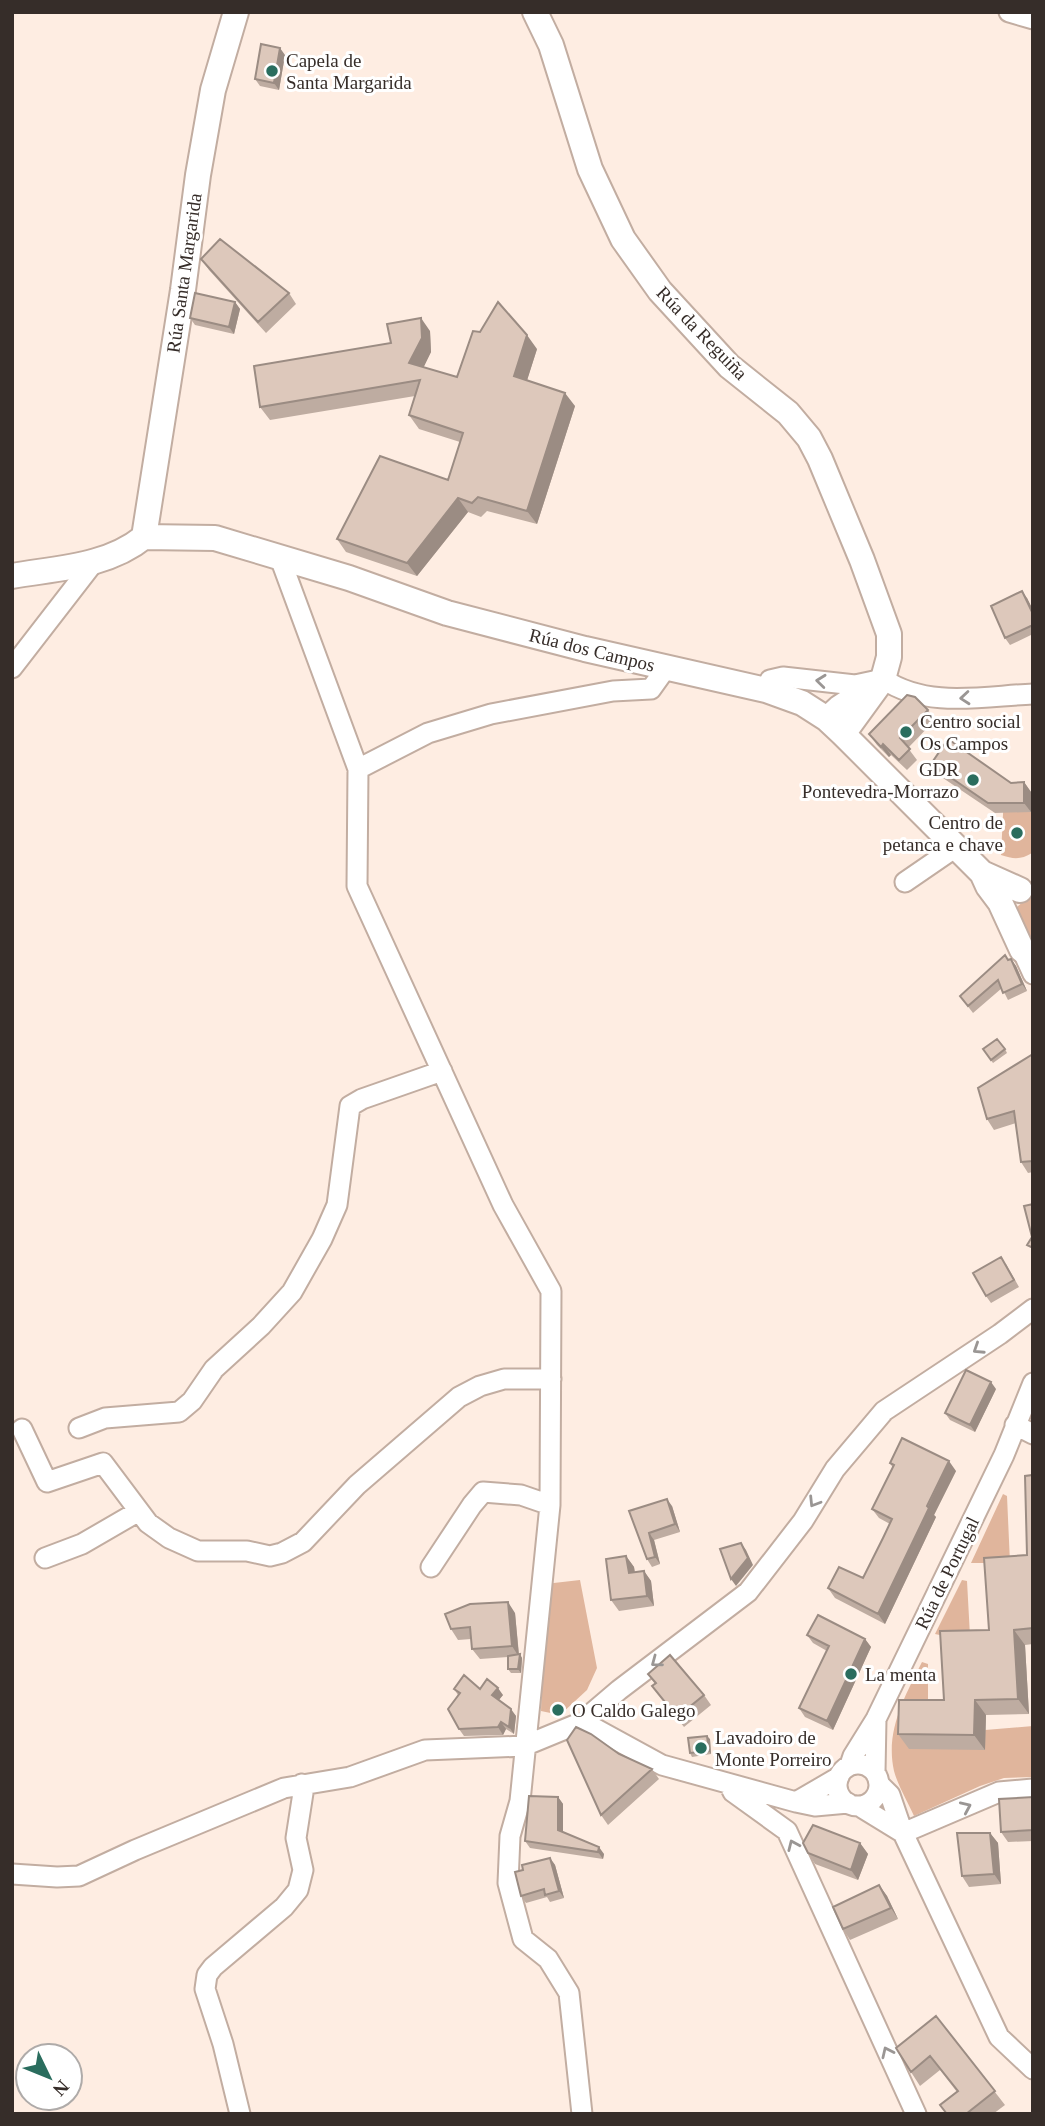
<svg xmlns="http://www.w3.org/2000/svg" width="1045" height="2126" viewBox="0 0 1045 2126" font-family="'Times New Roman',serif">
<style>
.green{fill:#e0b59c}
.lines{fill:none;stroke-linecap:round;stroke-linejoin:round}
.minor-casing{stroke:#c2ada1;stroke-width:23}
.tertiary-casing{stroke:#c2ada1;stroke-width:28}
.minor{stroke:#fff;stroke-width:19}
.tertiary{stroke:#fff;stroke-width:24}
.wall{fill:#beaca1}
.shaded-wall{fill:#9b8c83}
.building{fill:#ddc8bb;stroke:#9b8c83;stroke-width:2}
.oneway{stroke:#9a9694}
.poi-dot{fill:#2a6d5e;stroke:#fff;stroke-width:2.5}
.labels{text-anchor:middle;dominant-baseline:central;stroke-width:6;stroke-linejoin:round;paint-order:stroke}
.poi-label{font-size:19px;fill:#362d29;stroke:#fff;text-anchor:start}
.street-label{font-size:19px;fill:#362d29;stroke:#fff}
</style>
<rect width="100%" height="100%" fill="#feede2"/>
<path class="green" d="M1031,792L1032,853C1021,860 1013,859 1001,855L1004,794Z
M1033,898V946L1018,920L1017,907L1025,900Z
M1003,1494L1007,1496L1010,1563H971Z
M580,1580L597,1668L587,1690L560,1715L541,1711L545,1584Z
M962,1580L967,1581L970,1636L949,1637L935,1634Z
M922,1662L928,1664V1709L985,1730L1033,1726V1777L1004,1778L980,1786L914,1816C908,1802 898,1786 894,1771C885,1731 905,1696 922,1662Z"/>
<g class="lines">
<defs>
<path id="minor" d="M1009,12L1033,19
M280,558L358,769L357,886L503,1205L551,1291L550,1505L520,1801L510,1836L508,1883L523,1939L548,1959L569,1993L582,2114
M12,668L94,562
M766,690L770,680L783,677L855,685L883,679C928,709 983,696 1033,694
M358,769L428,733L491,714L613,691L651,689L666,668
M905,882L956,847
M1022,950L1033,974
M1015,1425L1033,1434
M79,1428L105,1418L179,1412L192,1401L214,1369L261,1326L292,1292L322,1239L337,1205L350,1106L362,1099L442,1071
M22,1429L47,1482L103,1463L148,1523L169,1538L198,1551H247L270,1556L282,1553L303,1542L357,1485L459,1397L480,1386L504,1379H551
M45,1558L82,1544L139,1511
M431,1567L472,1505L483,1492L521,1495L550,1505
M587,1724L592,1713L619,1690L748,1592L803,1521L835,1469L884,1411L1000,1334L1033,1309
M837 1785a21 21 0 1 1 42 0a21 21 0 1 1-42 0Z
M850,1765L853,1756L876,1719L1004,1455L1033,1383
M875,1772L876,1719
M879,1784L890,1795L903,1833L999,2037L1033,2069
M730,1786L733,1792L787,1831L916,2114
M796,1802L839,1777
M859,1806L903,1833
M903,1833L999,1792L1033,1789
M12,1874L57,1877L79,1876L135,1850L284,1788L350,1777L425,1750L524,1746L575,1725L587,1724L662,1765L796,1802L815,1806L848,1803
M240,2114L223,2044L205,1989L207,1975L213,1967L284,1907L298,1890L303,1870L296,1838L303,1793L302,1784"/>
<path id="tertiary" d="M535,12L551,45L590,169L623,239L660,291L729,366L788,413L809,438L820,459L862,560L889,634V657L883,679L843,734
M144,537L215,538L349,578L447,613L585,649L766,690L802,703L827,719L843,734L982,873L1020,890
M144,537L183,290L198,175L213,90L236,12
M12,576C57,568 107,567 144,537
M827,719L839,708L874,685
M983,875L988,886L1000,902L1022,950L1033,957"/>
</defs>
<use href="#minor" class="minor-casing"/>
<use href="#tertiary" class="tertiary-casing"/>
<use href="#minor" class="minor"/>
<use href="#tertiary" class="tertiary"/>
</g>
<path class="wall" d="M285,55L279,90L260,86L255,79Z
M201,259L289,293L296,304L266,333L209,270Z
M235,302L240,309L234,334L195,325L190,318Z
M430,331L431,352L423,367L457,377L537,349L527,380L575,406L537,524L487,511L481,517L468,512L417,576L346,552L337,539L448,480L460,442L419,429L409,415L415,396L270,420L260,407L391,343Z
M1027,598L1033,610V634L1010,645L1005,638Z
M928,710L935,720L908,748L917,760L907,770L891,755L889,757L877,745L869,734Z
M931,764L1011,783L1024,782L1031,792V812L995,813L937,774Z
M1011,959L1016,966L1027,991L1008,1000L1002,988L973,1013L960,996Z
M983,1049H1005L1007,1053L993,1063Z
M1033,1054V1172L1028,1173L1021,1162L1016,1123L994,1130L987,1119Z
M1006,1264L1019,1287L991,1303L986,1296Z
M996,1389L975,1432L950,1420L945,1413Z
M890,1463L956,1471L934,1515L936,1517L885,1624L835,1598L828,1588L863,1578L890,1524L879,1518L872,1509L893,1468Z
M1033,1475V1644L1025,1645L1029,1714L986,1715L985,1750L909,1749L898,1734L944,1700L989,1630L1027,1555Z
M672,1506L680,1532L654,1540L660,1564L652,1567L647,1559L629,1511Z
M626,1556L634,1567L635,1572L644,1571L651,1581L654,1606L619,1611L611,1600Z
M515,1613L519,1654L522,1658L521,1673H511L508,1669V1657L480,1659L472,1649L471,1639L458,1640L451,1629Z
M807,1635L865,1639L871,1647L833,1730L805,1717L799,1708L827,1651L813,1643Z
M648,1674L704,1695L711,1705L684,1727L652,1686L655,1684Z
M454,1689H480L503,1695L499,1700L516,1716L514,1734L506,1729L503,1735L464,1736L459,1729L458,1695Z
M710,1739L711,1754L692,1757L690,1753Z
M619,1754L652,1769L659,1779L608,1825L601,1815Z
M558,1797L563,1804V1832L604,1854L603,1859L530,1848L525,1841Z
M1033,1797V1841L1008,1842L1001,1832Z
M990,1833L998,1843L1001,1884L969,1887L962,1876Z
M860,1843L868,1854L858,1880L815,1864L808,1853Z
M550,1858L555,1865L564,1898L550,1902L547,1897L526,1903L521,1896L523,1870Z
M879,1885L887,1896L898,1919L850,1940L843,1929Z
M936,2016L1005,2105L993,2114H946L940,2105L957,2092L940,2070L920,2086L911,2072Z"/>
<path class="shaded-wall" d="M280,48L285,55L279,90L274,83Z
M235,302L240,309L234,334L229,327Z
M421,318L430,331L431,352L419,377L409,363Z
M527,335L537,349L524,390L514,376Z
M565,393L575,406L537,524L527,511Z
M458,498L468,512L417,576L407,563Z
M1022,591L1027,598L1033,610V614Z
M883,744L891,755L889,757L881,747Z
M1024,782L1031,792V812L1024,803Z
M1011,959L1016,966L1027,991L1022,984Z
M991,1382L996,1389L975,1432L970,1425Z
M949,1461L956,1471L934,1515L936,1517L885,1624L878,1614Z
M667,1499L672,1506L680,1532L675,1524Z
M649,1533L654,1540L660,1564L655,1557Z
M741,1543L746,1550L753,1565L736,1586L731,1579Z
M626,1556L634,1567L636,1583L629,1573Z
M644,1571L651,1581L654,1606L647,1596Z
M508,1602L515,1613L519,1657L512,1646Z
M1014,1630L1025,1645L1029,1714L1018,1699Z
M865,1639L871,1647L833,1730L827,1721Z
M520,1654L522,1658L521,1673L518,1669Z
M498,1688L503,1695L497,1702L492,1695Z
M975,1700L986,1715L985,1750L974,1735Z
M511,1709L516,1716L514,1734L509,1727Z
M501,1722L506,1729L503,1735L498,1727Z
M707,1736L710,1739L711,1754L709,1751Z
M558,1797L563,1804V1837L558,1830Z
M990,1833L998,1843L1001,1884L994,1874Z
M860,1843L868,1854L858,1880L851,1870Z
M599,1847L604,1854L603,1859L598,1852Z
M550,1858L555,1865L564,1898L559,1891Z
M879,1885L887,1896L898,1919L891,1908Z"/>
<path class="building" d="M261,44L280,48L274,83L255,79Z
M220,239L289,293L258,322L201,259Z
M195,293L235,302L229,327L190,318Z
M498,302L527,335L514,376L565,393L527,511L478,497L472,503L458,498L407,563L337,539L380,456L448,480L463,433L409,415L420,380L260,407L254,366L391,343L387,324L421,318L422,338L409,363L457,377L473,331L480,332Z
M1022,591L1033,614V625L1005,638L991,606Z
M907,695L915,697L928,710L900,738L910,749L899,760L883,744L881,747L869,734Z
M948,739L1011,783L1024,782V803H988L931,764Z
M1005,955L1008,960L1011,959L1022,984L1003,993L998,980L968,1006L960,996Z
M997,1039L1005,1049L991,1060L983,1049Z
M1033,1054V1161L1021,1162L1014,1111L987,1119L978,1088Z
M1033,1204V1248L1027,1245L1032,1237L1024,1206Z
M1001,1257L1014,1280L986,1296L973,1273Z
M966,1370L991,1382L970,1425L945,1413Z
M902,1438L949,1461L927,1506L929,1508L878,1614L828,1588L839,1567L863,1578L883,1538L892,1519L872,1509L894,1465L890,1463Z
M1033,1475V1628L1014,1630L1018,1699L975,1700L974,1735L898,1734L899,1700H944L940,1631L989,1630L984,1558L1027,1555L1025,1476Z
M667,1499L675,1524L649,1533L655,1557L647,1559L629,1511Z
M741,1543L748,1558L731,1579L720,1549Z
M626,1556L629,1573L644,1571L647,1596L611,1600L606,1559Z
M508,1602L512,1646L472,1649L470,1627L451,1629L445,1614L470,1604Z
M818,1615L865,1639L827,1721L799,1708L829,1646L807,1635Z
M520,1654L518,1669H508V1656Z
M670,1655L704,1695L677,1717L652,1686L656,1683L648,1674Z
M464,1675L480,1689L487,1679L498,1688L492,1695L511,1709L509,1727L501,1722L498,1727L459,1729L448,1709L460,1693L454,1689Z
M576,1727L591,1734L619,1754L652,1769L601,1815L567,1740Z
M707,1736L709,1751L690,1753L688,1738Z
M529,1796L558,1797V1830L599,1847L598,1852L525,1841Z
M1033,1797V1830L1001,1832L999,1799Z
M813,1825L860,1843L851,1870L808,1853L803,1843Z
M957,1833H990L994,1874L962,1876Z
M550,1858L559,1891L545,1895L544,1889L521,1896L515,1872L523,1870L522,1865Z
M879,1885L891,1908L843,1929L833,1907Z
M936,2016L995,2091L966,2114H947L940,2105L958,2091L930,2056L911,2072L896,2048Z"/>
<defs><path id="oneway-chevron" d="M-2-3.5L2.5 0L-2 3.5" fill="none" stroke-width="1.6" stroke-linecap="round" stroke-linejoin="round" transform="scale(1.75)"/></defs>
<g class="oneway">
<use href="#oneway-chevron" transform="translate(821 681) rotate(-174)"/>
<use href="#oneway-chevron" transform="translate(965 698) rotate(175)"/>
<use href="#oneway-chevron" transform="translate(978 1349) rotate(147)"/>
<use href="#oneway-chevron" transform="translate(814 1502) rotate(122)"/>
<use href="#oneway-chevron" transform="translate(656 1662) rotate(143)"/>
<use href="#oneway-chevron" transform="translate(966 1807) rotate(-24)"/>
<use href="#oneway-chevron" transform="translate(793 1845) rotate(-114)"/>
<use href="#oneway-chevron" transform="translate(887 2052) rotate(-115)"/>
</g>
<g class="poi-dot">
<circle cx="272" cy="71" r="7"/>
<circle cx="906" cy="732" r="7"/>
<circle cx="973" cy="780" r="7"/>
<circle cx="1017" cy="833" r="7"/>
<circle cx="851" cy="1674" r="7"/>
<circle cx="558" cy="1710" r="7"/>
<circle cx="701" cy="1748" r="7"/>
</g>
<g class="labels">
<g class="poi-label">
<text x="286" y="60">Capela de<tspan x="286" dy="22">Santa Margarida</tspan></text>
<text x="920" y="721">Centro social<tspan x="920" dy="22">Os Campos</tspan></text>
<text x="959" y="769" text-anchor="end">GDR<tspan x="959" dy="22">Pontevedra-Morrazo</tspan></text>
<text x="1003" y="822" text-anchor="end">Centro de<tspan x="1003" dy="22">petanca e chave</tspan></text>
<text x="865" y="1674">La menta</text>
<text x="572" y="1710">O Caldo Galego</text>
<text x="715" y="1737">Lavadoiro de<tspan x="715" dy="22">Monte Porreiro</tspan></text>
</g>
<g class="street-label">
<text transform="translate(184 273) rotate(-82)">Rúa Santa Margarida</text>
<text transform="translate(702 333) rotate(46)">Rúa da Reguiña</text>
<text transform="translate(592 650) rotate(14)">Rúa dos Campos</text>
<text transform="translate(947 1573) rotate(-64)">Rúa de Portugal</text>
</g>
</g>
<rect width="1045" height="2126" fill="none" stroke="#362d29" stroke-width="28"/>
<g transform="translate(49 2077) rotate(133)"><circle r="33" fill="#ffffff" stroke="#afaba9" stroke-width="2"/>
<path d="M0-5L12 26L0 18L-12 26Z" fill="#2a6d5e"/>
<text y="-10" font-size="19" font-weight="bold" text-anchor="middle" fill="#362d29">N</text>
</g>
</svg>
